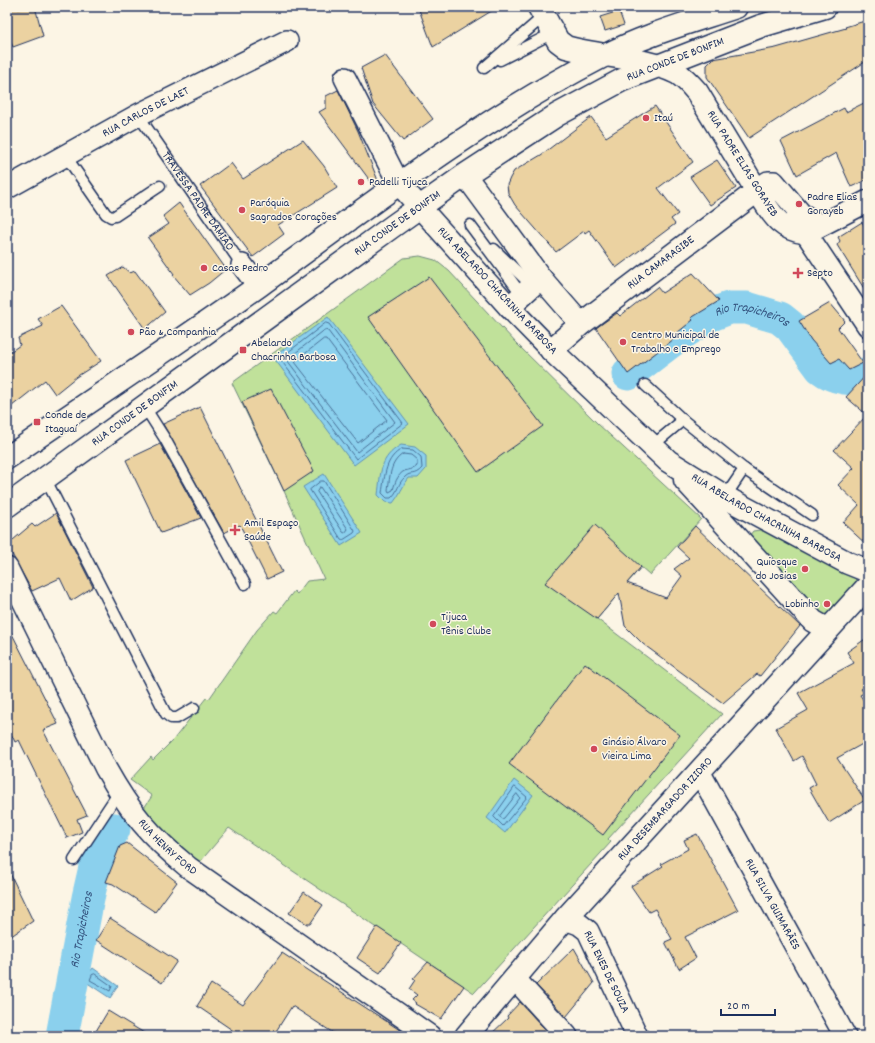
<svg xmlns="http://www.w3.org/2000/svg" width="875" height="1043" viewBox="0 0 875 1043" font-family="Dekko,sans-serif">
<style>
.green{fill:#c0e19a;stroke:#6e887c}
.water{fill:#8bd0ed;stroke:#5e90b4}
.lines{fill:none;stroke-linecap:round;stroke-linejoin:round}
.shore{stroke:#486f97;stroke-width:1}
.river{stroke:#8bd0ed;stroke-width:33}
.building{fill:#ebd2a1;stroke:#1b2f5e}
.lane-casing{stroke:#1b2f5e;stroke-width:13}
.street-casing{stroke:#1b2f5e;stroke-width:24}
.secondary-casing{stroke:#1b2f5e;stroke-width:25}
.lane{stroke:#fcf5e5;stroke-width:10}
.street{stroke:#fcf5e5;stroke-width:21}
.secondary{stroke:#fcf5e5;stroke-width:22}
.poi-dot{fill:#d1495b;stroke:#fcf5e5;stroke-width:1.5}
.labels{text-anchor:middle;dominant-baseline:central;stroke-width:3;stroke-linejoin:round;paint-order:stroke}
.street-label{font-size:12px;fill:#1b2f5e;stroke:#fcf5e5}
.poi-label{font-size:12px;fill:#1b2f5e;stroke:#fcf5e5;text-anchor:start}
.water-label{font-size:13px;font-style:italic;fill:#375782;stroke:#fcf5e5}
</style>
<rect width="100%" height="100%" fill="#fcf5e5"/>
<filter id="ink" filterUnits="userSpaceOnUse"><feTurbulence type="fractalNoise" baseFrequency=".025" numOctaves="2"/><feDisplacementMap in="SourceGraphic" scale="8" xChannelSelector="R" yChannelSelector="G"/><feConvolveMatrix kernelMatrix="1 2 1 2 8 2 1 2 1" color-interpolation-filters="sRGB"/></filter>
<g filter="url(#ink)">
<path class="green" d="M420,256L435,260L449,271L516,343L598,424L701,519L650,575L641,567L597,619L722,714L608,839L611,842L474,993L229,828L199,863L140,814L152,796L130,780L151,757L153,760L174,739L206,698L209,699L257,630L274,611L277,613L294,591L297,594L307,581L324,579L284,491L232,383L404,258Z
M760,530L772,532L855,574L856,586L828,615L820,614L749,536L753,531Z"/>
<path class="water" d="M328,317L409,424L354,465L273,357Z
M401,445L415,447L426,456V469L418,478H409C402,486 400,495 393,503L385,502L378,495C381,472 379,458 401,445Z
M324,474L362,533L341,546L303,487Z
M514,780L533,795L505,833L487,818Z
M93,968L118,986L110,998L83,980Z"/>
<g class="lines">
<path class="shore" d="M326,323L329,324L403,423L356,459L280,359Z
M325,330L328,331L395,422L357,452L287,360Z
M324,339H326L387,420L358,443L295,362Z
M402,449L413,450L421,457L422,468C414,477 411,471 405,477C398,483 398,492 391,498H387L382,493C385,475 385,458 402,449Z
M403,454L411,455L417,460V466C414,469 412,469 408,470C399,471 395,482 393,490L389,492L388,490C390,476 390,462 403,454Z
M321,481H324L355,531L354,533L343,540L341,539L310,490Z
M320,487L348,529L345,533L343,532L317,492Z
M515,787L527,797L503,826L494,817Z
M517,794L520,798L504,818L502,819L500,816Z
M95,974L112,986L110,991L90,980L92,975Z"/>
<g class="river">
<path id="s1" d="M628,374L674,339L711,315L729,308H747L780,318L790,326L821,368C834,378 853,383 868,373"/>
<path id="s2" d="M62,1036L88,898L96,863L114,829"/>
</g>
</g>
<path class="building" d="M7,7H16L18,9L35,7L43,36L13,47L7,34Z
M418,7H498L433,47Z
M619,11L624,25L605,31L600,17Z
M868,20V60L749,138L707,77V65L713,59L776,48L846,28L845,27Z
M385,55L433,119L403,141L373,104L361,68Z
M338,90L358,131L379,183L374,186L319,112L326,108V96Z
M868,101V179L851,187L836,153L797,175L781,141L844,108L846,112Z
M655,106L693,162L658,188L678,214L671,219L675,224L616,268L589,230L585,233L584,231L556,252L515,205L508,193L507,185L510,178L514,171L541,155L591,117L606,137Z
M303,140L324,166L337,188L278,225L284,234L253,257L200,186L231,163L243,179Z
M717,160L736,188L710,205L690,177Z
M179,203L226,269L209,283L190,295L173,275L174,274L148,238L169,224L163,216Z
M862,222L868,232V295L837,245L840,241L838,237Z
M123,267L130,273L135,271L165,312L145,329L108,276Z
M693,273L719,301L691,318L693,320L672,337L674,339L628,374L596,328L617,313L620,316L657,287L662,293Z
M429,277L543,426L478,472L368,317Z
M830,303L845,321L838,328L863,363L849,370L839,359L831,363L811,340L799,321Z
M61,306L101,361L76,377L55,394L45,380L7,410V354L20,345L18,338L43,326L38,319Z
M868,373V546L843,523L859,505L838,485L854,468L834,450L867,415L846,397Z
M271,389L314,471L284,491L242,402Z
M200,407L282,572L267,579L240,525L224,533L163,424Z
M160,444L201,518L161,533L126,460Z
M56,513L93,587L71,601L60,578L32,591L7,545L32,524L35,527Z
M595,525L641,567L627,583L666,598L682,576L674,569L689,558L677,547L695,526L800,626L760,676L757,674L723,703L643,644L625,626L619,593L597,619L545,583Z
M7,624L58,724L43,730L87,815L77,819L82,832L67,838L19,740L15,742L7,725Z
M868,637V689L866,686L861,689L864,693L860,695L868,707V741L837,758L865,800L829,823L809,788L816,784L802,756L794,761L776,728L808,710L798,693L854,663L847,652Z
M585,663L680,735L603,835L509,764Z
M697,834L738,910L685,937L696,958L679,969L665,942L672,939L655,909L649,912L631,886L663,866L661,864L688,849L684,840Z
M127,843L177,882L155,912L113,884L106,882L120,846Z
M7,867L33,921L7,939Z
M304,892L323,905L310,924H307L289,913Z
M110,918L177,961L162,983L96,940Z
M377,927L401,943L380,973L357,958Z
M574,948L594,983L566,1017L536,985Z
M282,953L409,1036H338L292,1006L273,1036H241L197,1006L211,984L243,1005Z
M428,962L464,986L441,1019L415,1004L416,1003L412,1000L417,995L409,989L415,980L413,979Z
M520,1002L551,1036H489L508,1018L507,1016Z
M108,1011L149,1036H93Z"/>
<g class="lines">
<defs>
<g id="lane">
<path d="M500,60L553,33"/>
<path d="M484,68L544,16"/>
<path id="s3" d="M138,115L242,265"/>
<path d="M65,155L106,214L111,217L115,216L160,186"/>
<path d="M470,225L522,295"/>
<path d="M494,249L532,286"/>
<path d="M645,385L683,420"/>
<path d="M144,406L165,439L245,584"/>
<path d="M652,446L683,420L744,469L725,497"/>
<path d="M744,469L812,515"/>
<path d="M45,478L166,714L171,718H177L194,708"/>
<path d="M74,860L119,792"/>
</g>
<g id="street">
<path d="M345,78L399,184L509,307L551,350"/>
<path d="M465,175L541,278L581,324"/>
<path id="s4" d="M7,188L138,115L287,41"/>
<path d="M808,232L868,201"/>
<path d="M806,233C778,230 771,212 757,191L768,182H774L801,214L820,225"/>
<path d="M806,233L868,326"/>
<path d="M242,265L258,286"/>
<path d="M509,307L541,278"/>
<path id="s5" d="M7,568L106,769C130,812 150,836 188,867L430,1036"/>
<path id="s6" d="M700,773L845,1036"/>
<path d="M565,919L579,924L588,931L637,1036"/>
<path d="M515,979L567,1036"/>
</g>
<g id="secondary">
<path id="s7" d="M539,7L558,41L566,47C601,57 644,57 677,73C685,78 691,85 697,92L757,191L581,324L551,350L668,461L734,502L848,563L868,571"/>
<path d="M7,458C91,400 177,344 260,285C370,205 481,119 602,57C644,35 691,22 736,7"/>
<path d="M685,480L802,609L813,621L827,629"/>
<path id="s8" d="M7,506L393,226L465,175L557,115L622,80L761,26L825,7"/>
<path id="s9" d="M466,1036L565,919L868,586"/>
</g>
</defs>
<use href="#lane" class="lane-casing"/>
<use href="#street" class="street-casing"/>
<use href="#secondary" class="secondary-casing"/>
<use href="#lane" class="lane"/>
<use href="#street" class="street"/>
<use href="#secondary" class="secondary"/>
</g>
</g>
<g class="poi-dot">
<circle cx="646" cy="118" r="4"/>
<circle cx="361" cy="182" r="4"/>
<circle cx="799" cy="204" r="4"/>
<circle cx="242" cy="210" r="4"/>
<circle cx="204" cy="268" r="4"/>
<path d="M796 267h4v4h4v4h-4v4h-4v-4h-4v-4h4z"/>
<circle cx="131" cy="332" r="4"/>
<circle cx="623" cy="342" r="4"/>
<rect x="239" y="346" width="8" height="8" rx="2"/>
<rect x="33" y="418" width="8" height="8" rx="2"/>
<path d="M233 524h4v4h4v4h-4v4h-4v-4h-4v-4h4z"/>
<circle cx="805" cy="569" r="4"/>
<circle cx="827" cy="604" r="4"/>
<circle cx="433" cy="624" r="4"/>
<circle cx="594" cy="749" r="4"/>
</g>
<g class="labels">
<g class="street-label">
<text stroke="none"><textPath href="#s8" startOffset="806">RUA CONDE DE BONFIM</textPath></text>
<text stroke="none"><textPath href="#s4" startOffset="158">RUA CARLOS DE LAET</textPath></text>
<text transform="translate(742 164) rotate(58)">RUA PADRE ELIAS GORAYEB</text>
<text stroke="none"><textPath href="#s3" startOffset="105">TRAVESSA PADRE DAMIÃO</textPath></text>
<text stroke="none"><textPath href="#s8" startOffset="482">RUA CONDE DE BONFIM</textPath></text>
<text transform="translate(661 263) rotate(-37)">RUA CAMARAGIBE</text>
<text transform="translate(497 291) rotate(47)">RUA ABELARDO CHACRINHA BARBOSA</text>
<text stroke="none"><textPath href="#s8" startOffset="158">RUA CONDE DE BONFIM</textPath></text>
<text stroke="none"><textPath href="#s7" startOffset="842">RUA ABELARDO CHACRINHA BARBOSA</textPath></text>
<text stroke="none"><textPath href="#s9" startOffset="302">RUA DESEMBARGADOR IZIDRO</textPath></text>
<text stroke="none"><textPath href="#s5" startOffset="324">RUA HENRY FORD</textPath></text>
<text stroke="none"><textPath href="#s6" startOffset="150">RUA SILVA GUIMARÃES</textPath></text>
<text transform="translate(606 972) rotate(64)">RUA ENES DE SOUZA</text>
</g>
<g class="poi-label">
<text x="654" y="118">Itaú</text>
<text x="369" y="182">Padelli Tijuca</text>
<text x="807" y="197">Padre Elias<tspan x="807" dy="14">Gorayeb</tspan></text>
<text x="250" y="203">Paróquia<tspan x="250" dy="14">Sagrados Corações</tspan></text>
<text x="212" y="268">Casas Pedro</text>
<text x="807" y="273">Septo</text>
<text x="139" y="332">Pão &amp; Companhia</text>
<text x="631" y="335">Centro Municipal de<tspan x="631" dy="14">Trabalho e Emprego</tspan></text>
<text x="251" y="343">Abelardo<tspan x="251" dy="14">Chacrinha Barbosa</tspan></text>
<text x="45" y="415">Conde de<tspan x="45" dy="14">Itaguaí</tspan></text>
<text x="244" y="523">Amil Espaço<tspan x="244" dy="14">Saúde</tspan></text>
<text x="797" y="562" text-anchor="end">Quiosque<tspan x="797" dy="14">do Josias</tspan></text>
<text x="819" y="604" text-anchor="end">Lobinho</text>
<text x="441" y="617">Tijuca<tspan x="441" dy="14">Tênis Clube</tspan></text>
<text x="602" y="742">Ginásio Álvaro<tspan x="602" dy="14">Vieira Lima</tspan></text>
</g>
<g class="water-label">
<text stroke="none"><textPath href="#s1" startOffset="145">Rio Trapicheiros</textPath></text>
<text stroke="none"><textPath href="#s2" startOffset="108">Rio Trapicheiros</textPath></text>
</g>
</g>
<rect width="875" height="1043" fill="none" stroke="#fcf5e5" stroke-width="24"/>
<rect x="12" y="12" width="851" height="1019" fill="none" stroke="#1b2f5e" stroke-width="1.5" filter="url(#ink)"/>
<path d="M721 1009v6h54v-6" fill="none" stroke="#1b2f5e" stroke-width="2"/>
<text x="727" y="1009" font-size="12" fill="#1b2f5e" stroke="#fcf5e5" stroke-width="3" paint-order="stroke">20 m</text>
</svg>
